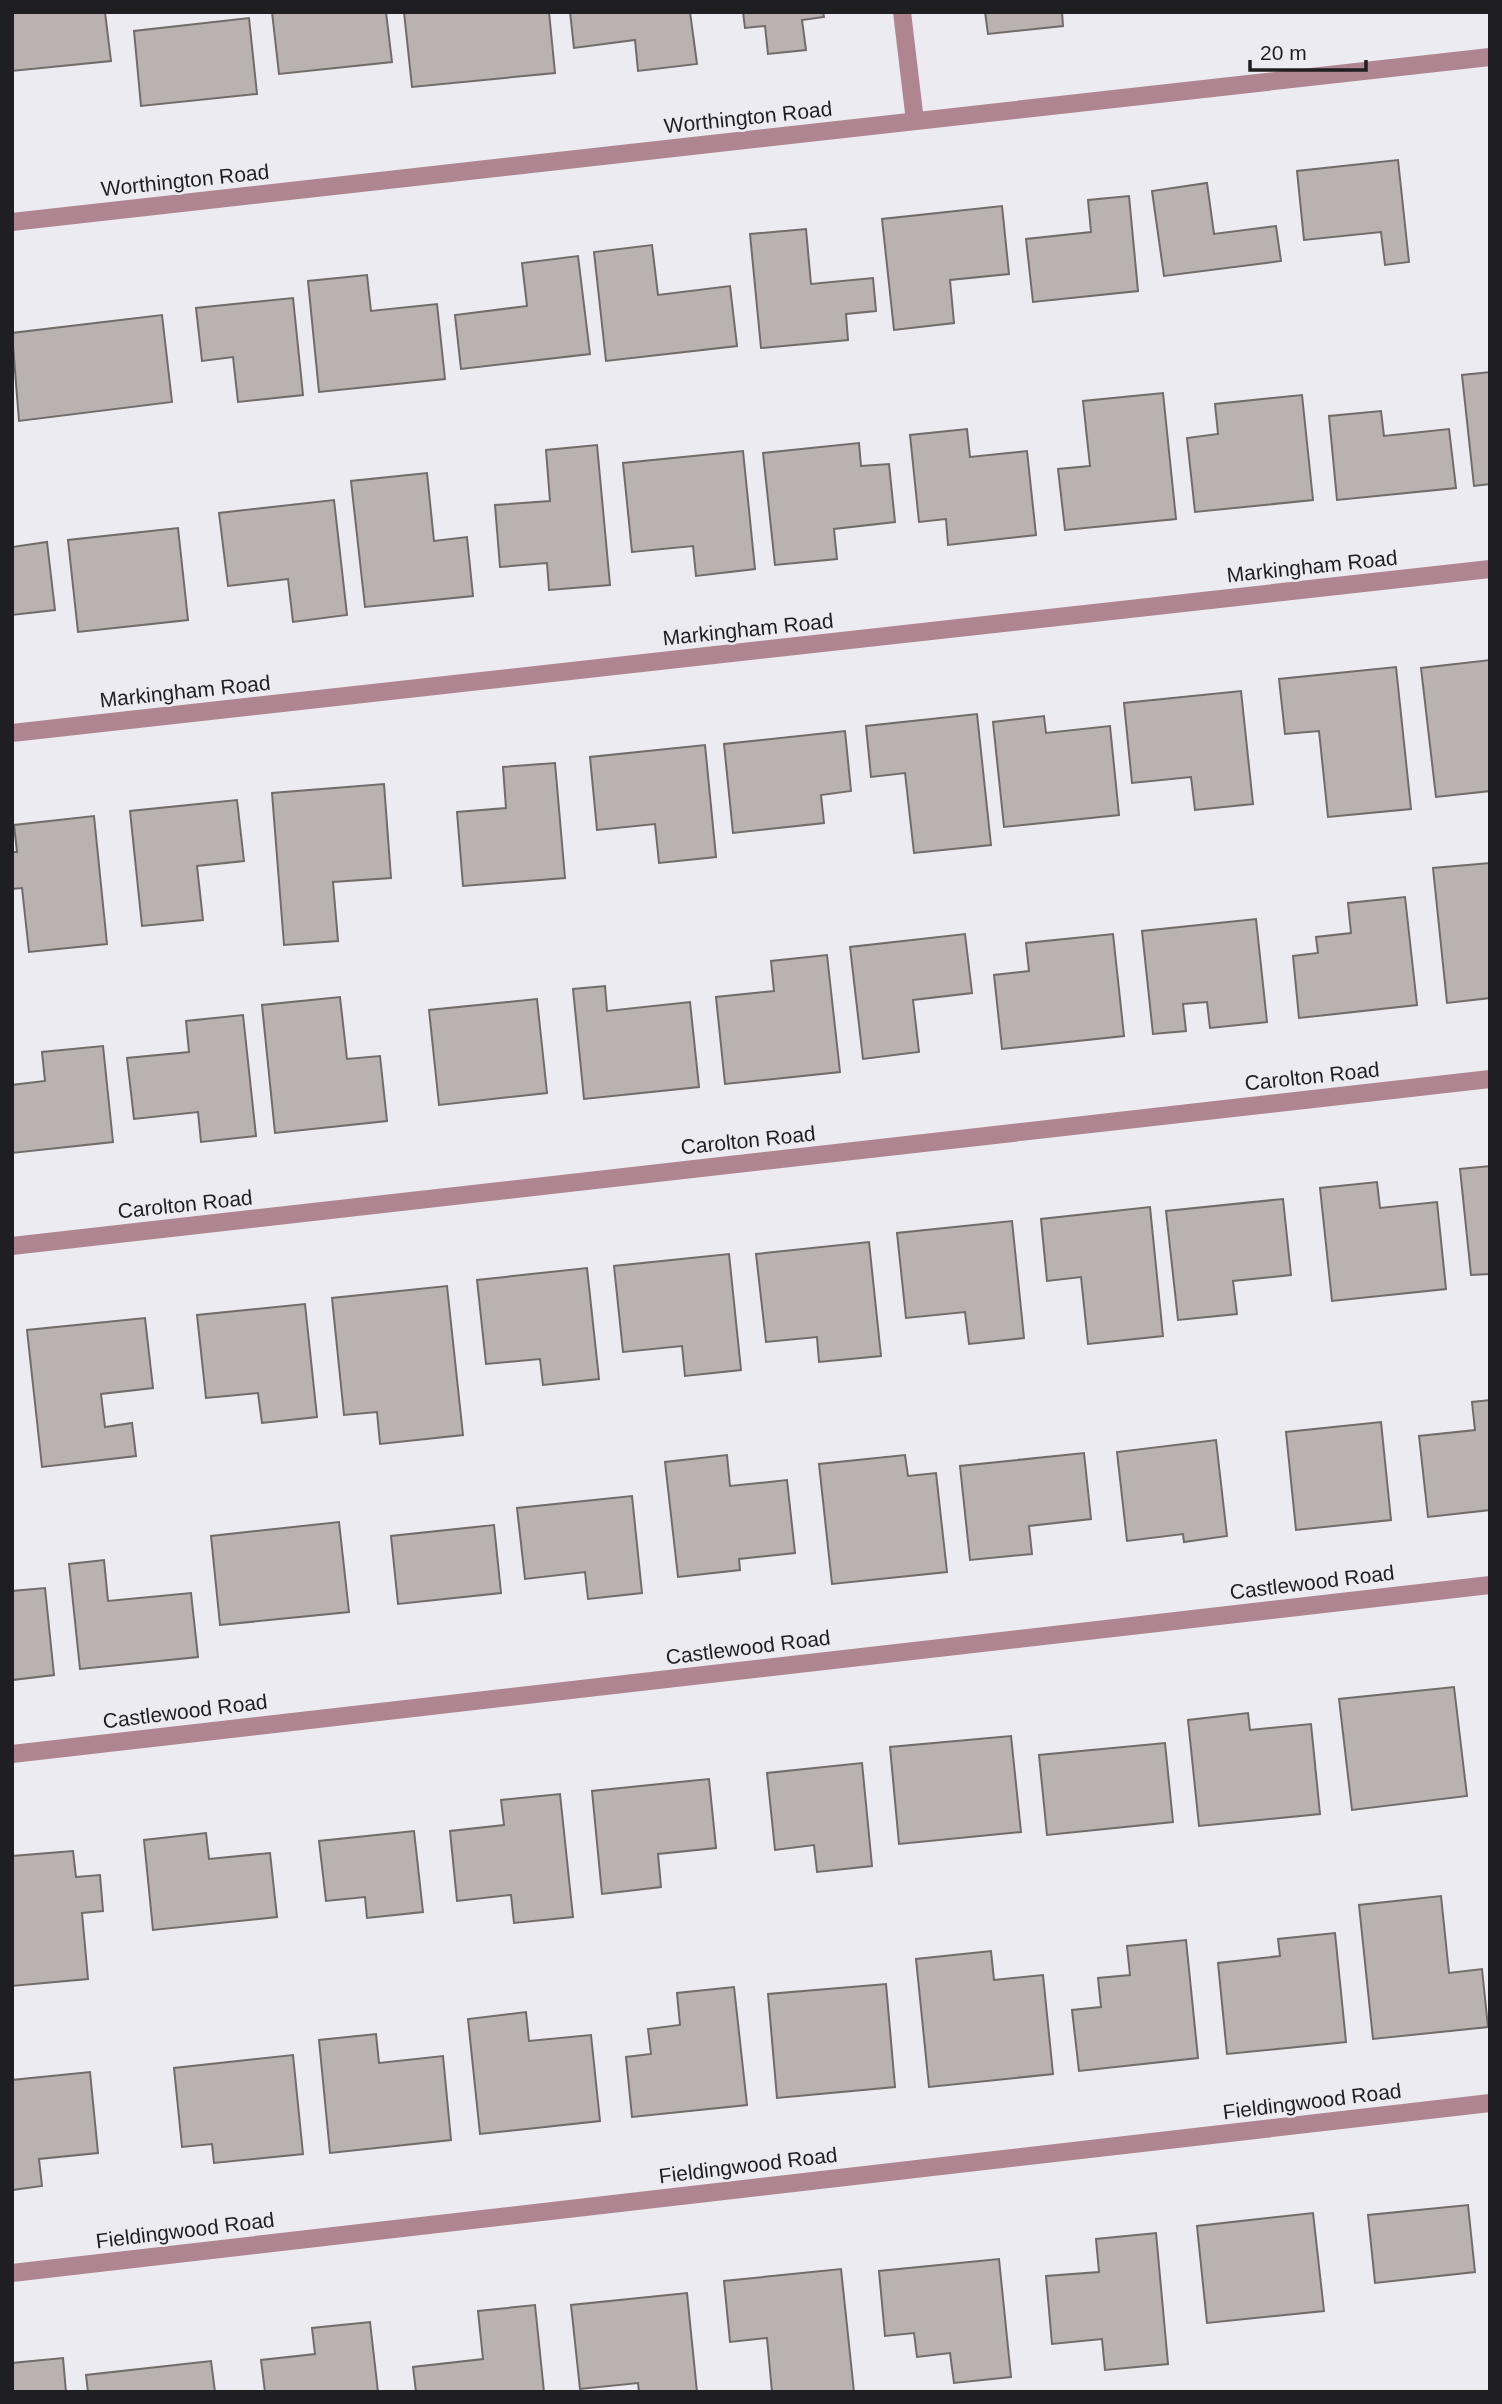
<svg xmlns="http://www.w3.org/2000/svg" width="1502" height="2404" viewBox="0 0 1502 2404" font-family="Arial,sans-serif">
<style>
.building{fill:#b9b2b0;stroke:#716b6a;stroke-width:2}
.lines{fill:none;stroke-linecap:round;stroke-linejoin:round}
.street{stroke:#af8592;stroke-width:18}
.labels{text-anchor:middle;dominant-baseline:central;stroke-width:5;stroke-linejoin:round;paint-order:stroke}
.street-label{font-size:21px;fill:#1f1f21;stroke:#ecebf1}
</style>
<rect width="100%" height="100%" fill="#ecebf1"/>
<path class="building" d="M12,12H105L111,61L12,71Z
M272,12H386L392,62L279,74Z
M404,12H549L555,73L412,87Z
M570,12H690L697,64L638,71L635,40L574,48Z
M743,12H823L824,17L802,20L806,50L768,54L765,26L745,28Z
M985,12H1062L1063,26L988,34Z
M249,18L257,94L141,106L134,31Z
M1398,160L1409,262L1385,265L1381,232L1304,240L1297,171Z
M1207,183L1214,234L1276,226L1281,261L1164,276L1152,191Z
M1129,196L1138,291L1033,302L1026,239L1091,232L1088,200Z
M1002,206L1009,274L950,280L954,323L894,330L882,219Z
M806,229L811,284L873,278L876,311L846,314L848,340L761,348L750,234Z
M652,245L658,295L730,286L737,346L606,361L594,252Z
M578,256L590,354L461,369L455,315L527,306L522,263Z
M367,275L371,311L437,304L445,379L319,392L308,281Z
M293,298L303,395L238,402L233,357L202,361L196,308Z
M162,315L172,402L19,421L12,333Z
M1490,372V484L1474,486L1462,375Z
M1163,393L1176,519L1065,530L1058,469L1090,466L1083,401Z
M1302,395L1313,500L1195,512L1187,438L1218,434L1215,404Z
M1381,411L1384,436L1449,429L1456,488L1337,500L1329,416Z
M967,429L970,457L1027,451L1036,535L948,545L946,519L919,522L910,435Z
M859,443L861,466L889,464L895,522L834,529L837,559L775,565L763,453Z
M597,445L610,585L549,590L547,563L500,567L495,505L550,501L546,450Z
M743,451L755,569L696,576L693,546L632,552L623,463Z
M427,473L434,541L467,537L473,596L365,607L351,481Z
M334,500L347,615L293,622L288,579L228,586L219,513Z
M178,528L188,620L78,632L68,540Z
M47,542L55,610L12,615V547Z
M1490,660V791L1436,797L1421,668Z
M1396,667L1411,809L1328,817L1319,731L1285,734L1279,679Z
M1241,691L1253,804L1195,810L1191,777L1132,783L1124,703Z
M977,714L991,845L914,853L905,773L871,777L866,726Z
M1044,716L1046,733L1110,726L1119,815L1004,827L993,722Z
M845,731L851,791L821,795L824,823L733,833L724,744Z
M705,745L716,857L659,863L655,824L597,830L590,757Z
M555,763L565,878L463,886L457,812L506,808L503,767Z
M384,784L391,878L333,882L338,941L284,945L272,793Z
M237,800L244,861L197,866L203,920L142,926L130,811Z
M94,816L107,944L29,952L22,888L12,889V852H17L14,825Z
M1490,863V998L1447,1003L1433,868Z
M1405,897L1417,1005L1299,1018L1293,956L1318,953L1316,937L1351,933L1348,903Z
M1256,919L1267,1022L1210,1028L1207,1002L1183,1004L1186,1031L1153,1034L1142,931Z
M965,934L972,993L913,1000L919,1052L863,1059L850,947Z
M1113,934L1124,1036L1002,1049L994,975L1029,971L1026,943Z
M827,955L840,1072L725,1084L716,997L774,991L771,961Z
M605,986L607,1011L690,1002L699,1087L584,1099L573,989Z
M340,997L347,1059L380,1056L387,1121L275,1133L262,1005Z
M537,999L547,1093L439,1105L429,1010Z
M243,1015L256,1136L201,1142L198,1112L134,1119L127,1058L189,1052L186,1021Z
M103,1046L113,1142L12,1153V1085L45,1081L42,1052Z
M1490,1166V1274L1471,1275L1460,1169Z
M1377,1182L1380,1208L1437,1202L1446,1289L1332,1301L1320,1188Z
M1283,1199L1291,1275L1233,1281L1237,1314L1178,1320L1166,1211Z
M1150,1207L1163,1336L1088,1344L1081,1277L1047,1281L1041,1219Z
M1012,1221L1024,1338L969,1344L965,1312L906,1318L897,1233Z
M869,1242L881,1356L819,1362L817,1337L766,1342L756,1254Z
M729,1254L741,1370L685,1376L682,1346L623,1352L614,1266Z
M587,1268L599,1379L543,1385L540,1359L486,1364L477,1280Z
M447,1286L463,1435L380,1444L377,1412L344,1415L332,1298Z
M305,1304L317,1417L262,1423L258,1393L206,1398L197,1315Z
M145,1318L153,1388L101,1394L105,1427L132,1423L136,1456L42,1467L27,1330Z
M1490,1400V1510L1428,1517L1419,1436L1475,1430L1472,1402Z
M1381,1422L1391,1520L1296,1530L1286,1432Z
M1216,1440L1227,1536L1184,1542L1183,1534L1127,1541L1117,1452Z
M1084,1453L1091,1519L1029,1526L1032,1554L970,1560L960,1466Z
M727,1455L730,1486L787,1480L795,1553L739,1559L740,1570L678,1577L665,1462Z
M905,1455L908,1476L936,1473L947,1572L832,1584L819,1464Z
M632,1496L642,1593L588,1599L585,1572L525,1579L517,1508Z
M339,1522L349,1612L220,1625L211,1536Z
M494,1525L501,1593L398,1604L391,1536Z
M104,1560L108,1601L191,1593L198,1657L80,1669L69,1564Z
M45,1588L54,1675L12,1680V1591Z
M1454,1687L1467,1796L1352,1810L1339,1699Z
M1248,1713L1250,1730L1311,1724L1320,1814L1199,1826L1188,1720Z
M1011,1736L1021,1832L899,1844L890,1747Z
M1165,1743L1173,1822L1047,1835L1039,1755Z
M862,1763L872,1866L817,1872L814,1845L775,1850L767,1773Z
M709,1779L716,1848L658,1854L661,1887L602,1894L592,1791Z
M560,1794L573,1917L514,1923L511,1895L457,1901L450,1831L504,1825L501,1800Z
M414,1831L423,1912L367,1918L365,1897L326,1901L319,1841Z
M206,1833L209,1859L270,1853L277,1917L153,1930L144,1840Z
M73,1851L76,1877L100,1875L103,1911L82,1913L88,1979L12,1986V1856Z
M1441,1896L1449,1973L1482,1969L1488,2027L1373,2039L1359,1905Z
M1335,1933L1346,2042L1227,2054L1218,1963L1280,1956L1278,1939Z
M1186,1940L1198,2058L1079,2071L1072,2010L1101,2007L1098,1978L1130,1975L1127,1946Z
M991,1951L994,1980L1043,1975L1053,2074L929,2087L916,1959Z
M886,1984L895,2087L777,2098L768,1994Z
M734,1987L747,2105L632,2117L626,2057L651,2054L648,2029L680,2025L677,1993Z
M526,2012L529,2041L591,2035L600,2121L480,2134L468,2019Z
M376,2034L379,2063L443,2056L451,2140L330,2153L319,2040Z
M293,2055L303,2154L214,2163L212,2144L182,2147L174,2068Z
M90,2072L98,2153L39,2159L42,2186L12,2190V2080Z
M1468,2205L1475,2272L1375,2283L1368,2215Z
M1313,2213L1324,2311L1207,2323L1197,2226Z
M1156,2233L1168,2364L1105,2370L1102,2339L1052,2344L1046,2276L1099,2272L1096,2239Z
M999,2259L1011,2377L954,2383L950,2353L917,2357L914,2333L885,2336L879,2271Z
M841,2269L854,2392H772L767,2338L730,2342L724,2281Z
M687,2293L697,2392H639L638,2383L580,2389L571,2305Z
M535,2305L544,2392H416L413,2367L483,2359L478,2311Z
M370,2322L378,2392H265L261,2360L315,2354L312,2328Z
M63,2358L66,2392H12V2363Z
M211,2361L215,2392H88L86,2375Z"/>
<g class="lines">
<path class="street" d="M902,12L915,121
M12,222L1490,57
M12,733L1490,569
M12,1246L1490,1079
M12,1754L1490,1585
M12,2273L1490,2103"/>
</g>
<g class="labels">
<g class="street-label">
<text transform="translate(748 117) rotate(-6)">Worthington Road</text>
<text transform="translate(185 180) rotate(-6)">Worthington Road</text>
<text transform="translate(1312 566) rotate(-6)">Markingham Road</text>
<text transform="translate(748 629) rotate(-6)">Markingham Road</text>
<text transform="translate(185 691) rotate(-6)">Markingham Road</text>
<text transform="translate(1312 1076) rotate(-6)">Carolton Road</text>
<text transform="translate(748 1140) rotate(-6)">Carolton Road</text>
<text transform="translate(185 1204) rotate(-6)">Carolton Road</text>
<text transform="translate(1312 1582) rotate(-7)">Castlewood Road</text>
<text transform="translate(748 1647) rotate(-7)">Castlewood Road</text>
<text transform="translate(185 1711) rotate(-7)">Castlewood Road</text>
<text transform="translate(1312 2101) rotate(-7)">Fieldingwood Road</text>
<text transform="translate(748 2165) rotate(-7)">Fieldingwood Road</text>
<text transform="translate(185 2230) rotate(-7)">Fieldingwood Road</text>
</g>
</g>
<rect width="1502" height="2404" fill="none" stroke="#1f1f21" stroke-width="28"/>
<path d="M1250 60v10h116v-10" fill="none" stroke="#1f1f21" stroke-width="3.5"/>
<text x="1260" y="60" font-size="21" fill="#1f1f21" stroke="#ecebf1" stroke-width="5" paint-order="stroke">20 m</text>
</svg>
